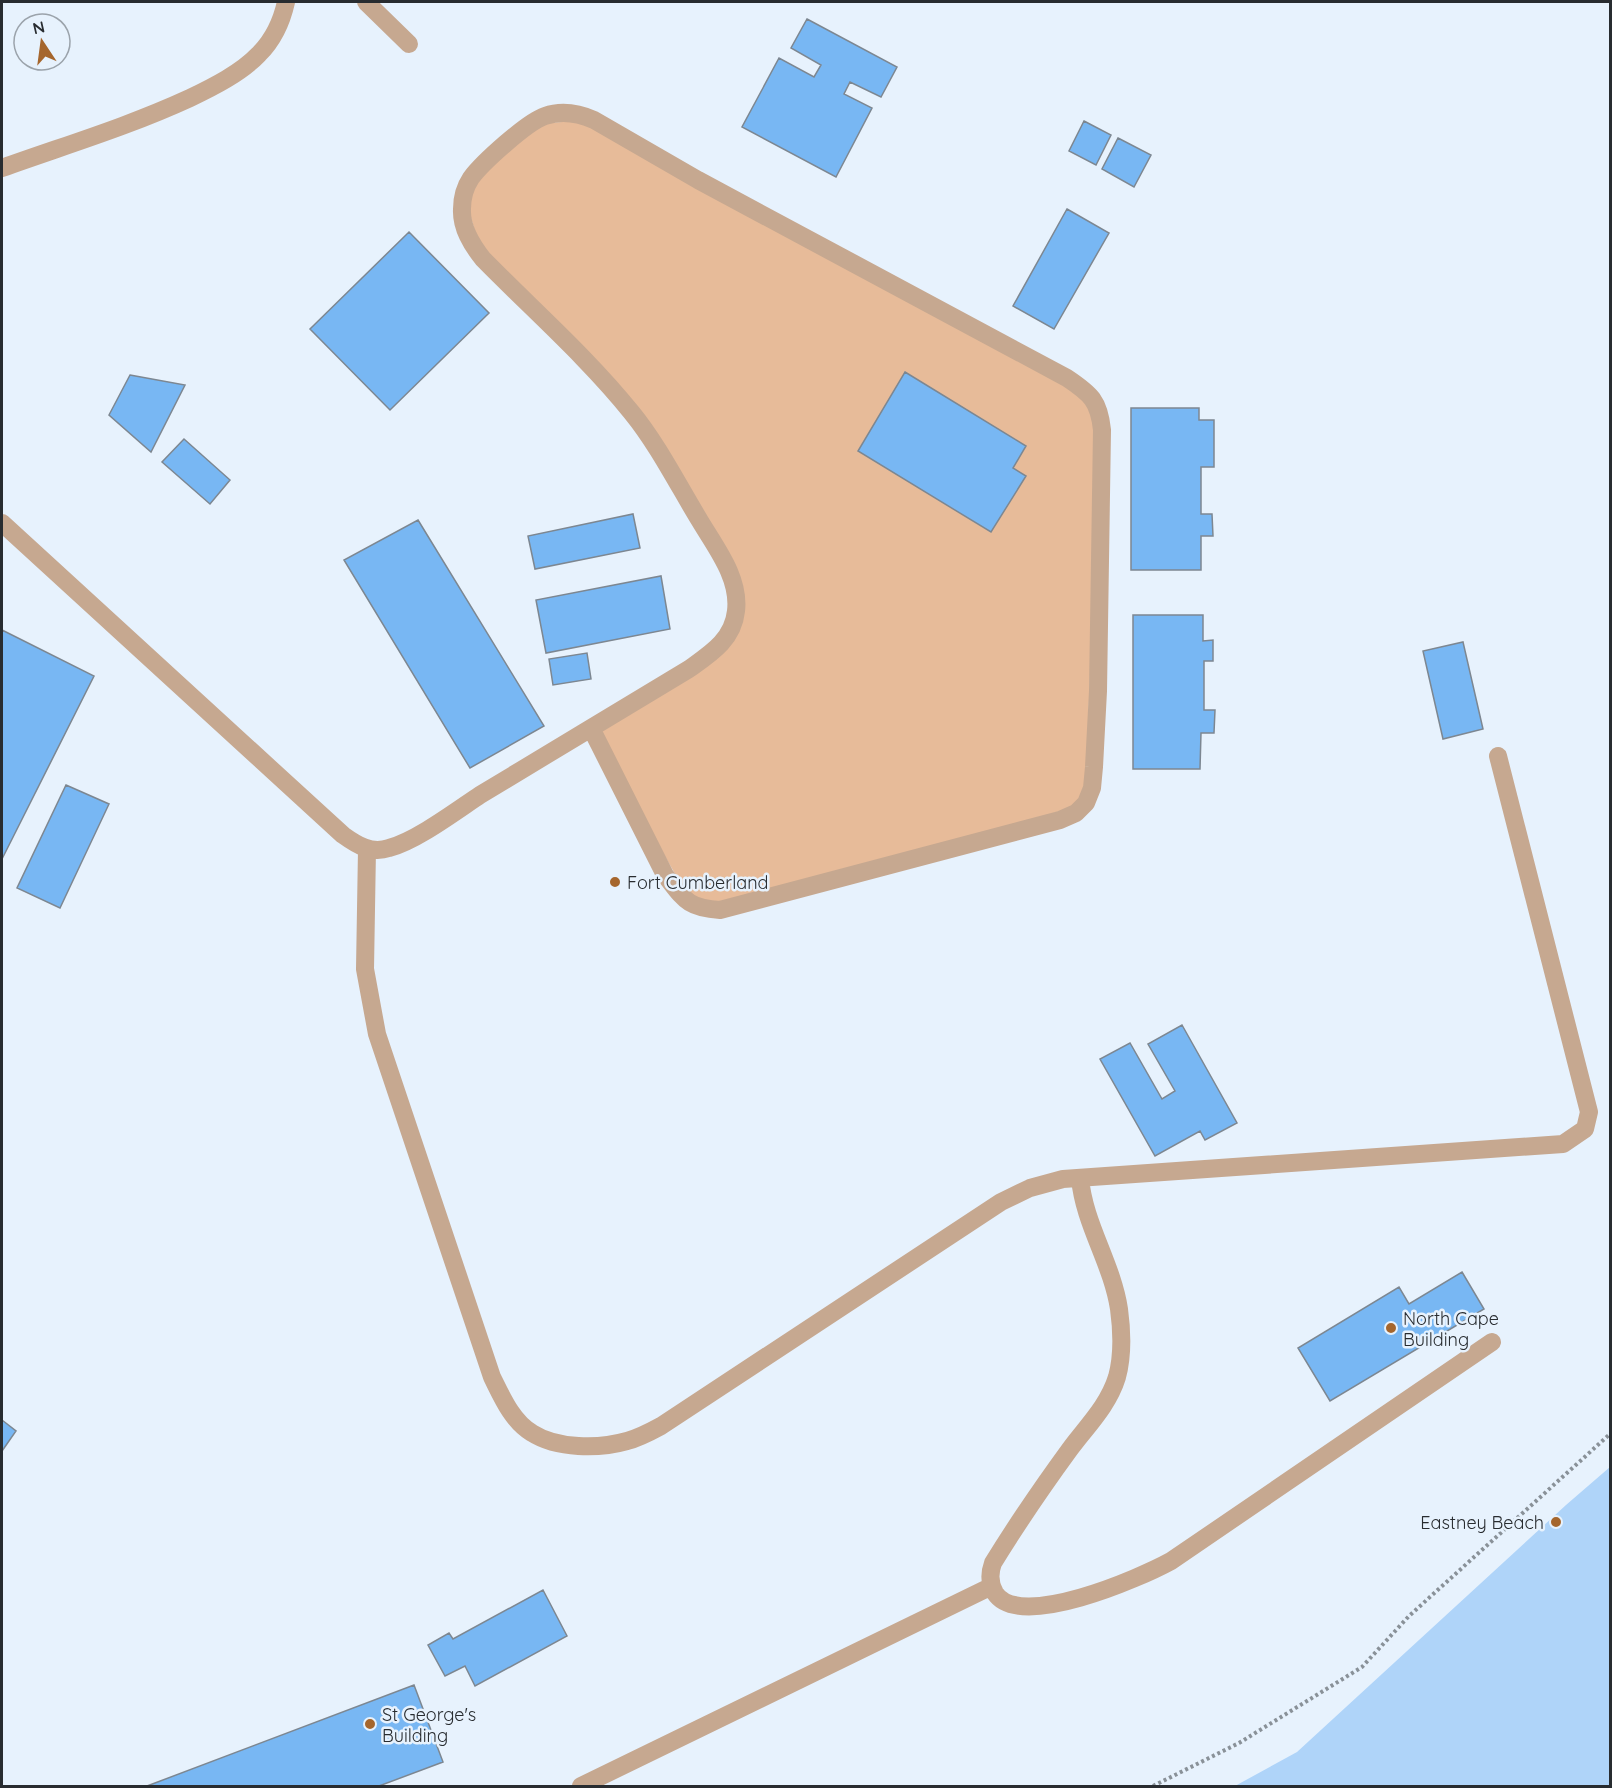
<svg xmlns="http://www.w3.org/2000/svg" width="1612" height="1788" viewBox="0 0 1612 1788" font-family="Quicksand,sans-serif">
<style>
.green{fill:#e7bb99;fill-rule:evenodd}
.water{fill:#afd4f9}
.building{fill:#78b7f3;stroke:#7d8791;stroke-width:1.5}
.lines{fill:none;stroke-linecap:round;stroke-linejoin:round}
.path{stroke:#899198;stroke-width:4;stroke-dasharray:3 3;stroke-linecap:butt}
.minor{stroke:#c6a890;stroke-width:18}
.poi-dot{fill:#a5662d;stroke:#e7f2fd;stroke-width:2}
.labels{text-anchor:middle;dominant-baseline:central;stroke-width:5;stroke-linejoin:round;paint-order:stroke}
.poi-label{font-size:18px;fill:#282c30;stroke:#e7f2fd;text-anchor:start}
</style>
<rect width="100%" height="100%" fill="#e7f2fd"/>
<path class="green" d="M594,120L1067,378L1100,414L1085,804L718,909L693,905L591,728L718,649L736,593L645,430L483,259L464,194L530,124ZM905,373L1026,446L1013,468L1025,476L984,528L859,449Z"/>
<path class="water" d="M1610,1467V1786H1235L1297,1752L1566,1505Z"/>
<path class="building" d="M807,19L897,67L881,97L850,82L844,94L872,108L836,177L742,127L779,58L814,77L821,65L791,48Z
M1084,121L1111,135L1096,165L1069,151Z
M1118,138L1151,155L1134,187L1102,169Z
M1067,209L1109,233L1054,329L1013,306Z
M409,232L489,313L390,410L310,329Z
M905,372L1026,446L1013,468L1026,476L991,532L858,451Z
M130,375L185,385L151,452L109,415Z
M1131,408H1199V420H1214V467H1201V514H1212L1213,536H1201V570H1131Z
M184,439L230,480L210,504L162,462Z
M633,514L640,548L535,569L528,536Z
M418,520L544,726L470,768L344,560Z
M661,576L670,629L546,653L536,600Z
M1133,615H1203V641L1213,640V661H1204V710H1215L1214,733H1201L1200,769H1133Z
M2,630L94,676L2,859Z
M1463,642L1483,729L1443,739L1423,651Z
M587,653L591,679L553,685L549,659Z
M66,785L109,804L60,908L17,888Z
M1182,1025L1237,1123L1205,1140L1200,1131L1155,1156L1100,1059L1130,1043L1162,1099L1175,1091L1148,1044Z
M1462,1272L1484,1309L1330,1401L1298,1348L1399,1287L1409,1304Z
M2,1420L16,1431L2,1451Z
M543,1590L567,1636L475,1686L465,1666L445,1676L428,1645L449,1633L453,1639Z
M414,1685L443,1762L379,1786H147Z"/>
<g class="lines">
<path class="path" d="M1153,1786L1239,1743L1362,1667L1409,1616L1610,1434"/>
<path class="minor" d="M366,2L409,44
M2,168C66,145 127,127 190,98C213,87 241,73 259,54C273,40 282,20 286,2
M2,523L343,835C357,845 371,854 389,848C416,841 456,811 480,795C550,753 619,711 689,669C710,654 733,640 736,611C740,578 716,548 700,521C678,485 658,445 632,413C588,358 532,309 483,259C472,245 461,228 462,209C462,199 465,187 471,178C482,163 527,122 545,116C562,110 578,113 594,120L698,180L1067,378C1091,394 1099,401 1102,430L1098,691L1094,767L1092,788L1086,803L1076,813L1060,820L720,910C687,908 684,899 665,875L591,728
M367,849L365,969L377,1034L492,1377C502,1397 512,1421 532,1433C557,1449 599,1449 627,1441C639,1438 650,1432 661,1426L1001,1202L1030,1188L1063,1179L1563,1144L1585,1129L1589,1112L1498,756
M1080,1178C1084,1224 1112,1263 1119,1309C1122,1331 1123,1355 1117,1377C1108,1406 1087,1426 1070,1449C1043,1486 1017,1524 993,1563C989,1574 989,1583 995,1593C1019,1631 1140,1578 1171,1561L1492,1342
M581,1786L992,1586"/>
</g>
<g class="poi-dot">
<circle cx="615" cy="882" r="6"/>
<circle cx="1391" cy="1328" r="6"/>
<circle cx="1556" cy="1522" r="6"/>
<circle cx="370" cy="1724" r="6"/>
</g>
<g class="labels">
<g class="poi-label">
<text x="627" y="882">Fort Cumberland</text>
<text x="1403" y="1318">North Cape<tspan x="1403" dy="21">Building</tspan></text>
<text x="1544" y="1522" text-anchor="end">Eastney Beach</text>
<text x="382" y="1714">St George's<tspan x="382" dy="21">Building</tspan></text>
</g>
</g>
<rect width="1612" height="1788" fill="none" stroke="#282c30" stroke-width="6"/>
<g transform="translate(42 42) rotate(347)"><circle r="28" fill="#e7f2fd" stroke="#9ba3ab" stroke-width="1.5"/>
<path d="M0-4.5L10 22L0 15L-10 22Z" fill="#a5662d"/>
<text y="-9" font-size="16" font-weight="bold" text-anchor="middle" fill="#282c30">N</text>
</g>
</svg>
